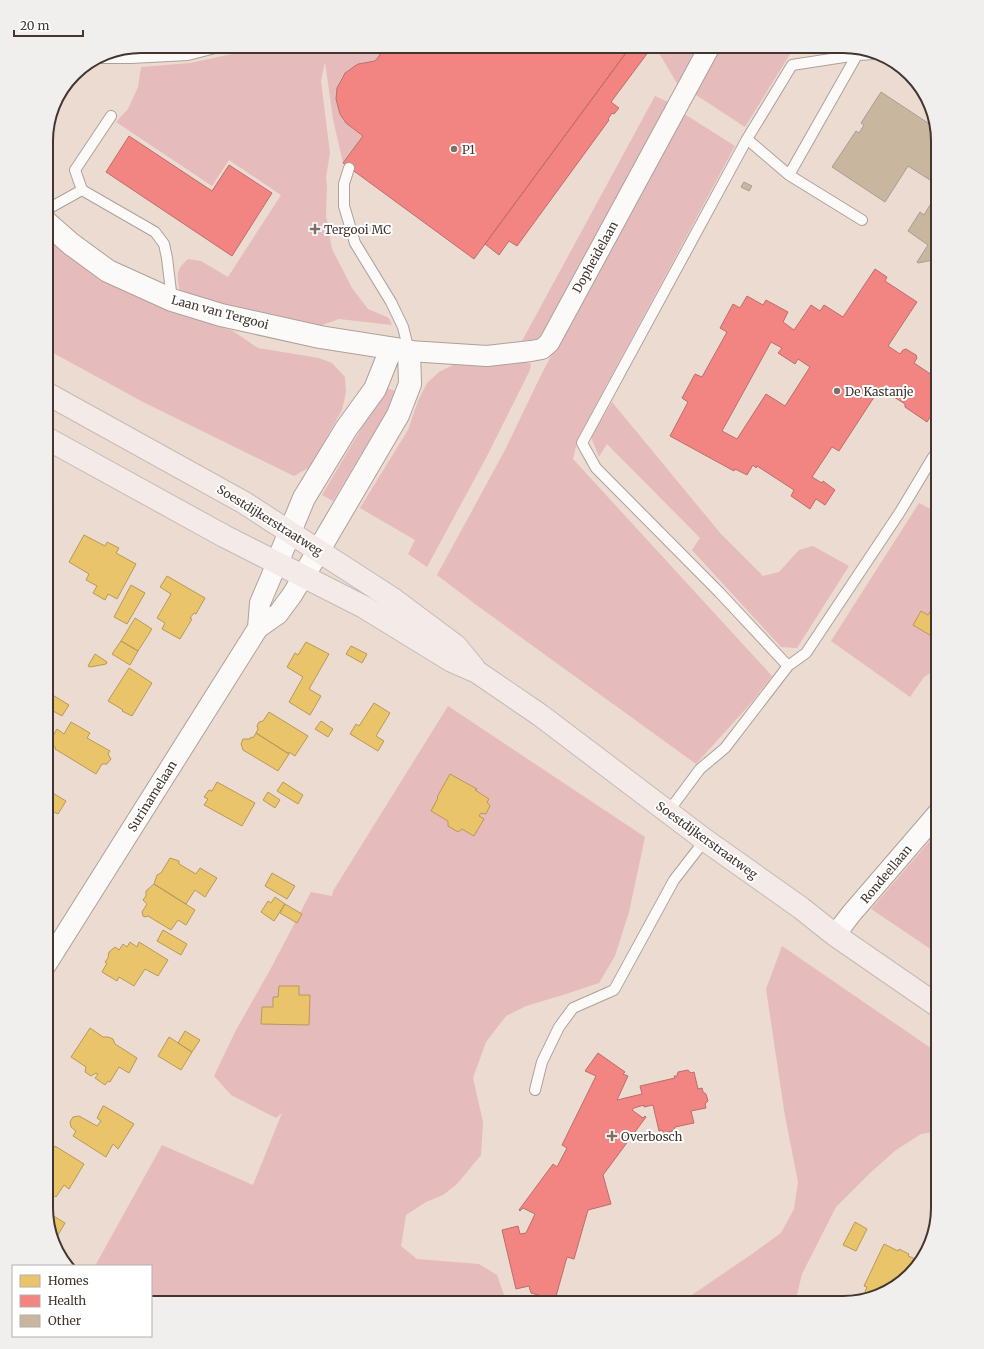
<svg xmlns="http://www.w3.org/2000/svg" width="984" height="1349" viewBox="0 0 984 1349" font-family="Merriweather,serif">
<style>
.green{fill:#e6bbbb}
.homes{fill:#e9c46a;stroke:#b79958}
.health{fill:#f28482;stroke:#bd6d69;fill-rule:evenodd}
.building{fill:#c8b69e;stroke:#a89d93}
.lines{fill:none;stroke-linecap:round;stroke-linejoin:round}
.service-casing{stroke:#aea198;stroke-width:12}
.minor-casing{stroke:#aea198;stroke-width:22}
.tertiary-casing{stroke:#aea198;stroke-width:24}
.primary-casing{stroke:#c4bbb5;stroke-width:24}
.service{stroke:#fcfaf8;stroke-width:10}
.minor{stroke:#fcfaf8;stroke-width:20}
.tertiary{stroke:#fcfaf8;stroke-width:22}
.primary{stroke:#f4eae7;stroke-width:22}
.poi-dot{fill:#7e7067;stroke:#fff;stroke-width:1.5}
.labels{text-anchor:middle;dominant-baseline:central;stroke-width:4;stroke-linejoin:round;paint-order:stroke}
.poi-label{font-size:12px;fill:#42362e;stroke:#fff;text-anchor:start}
.street-label{font-size:12px;fill:#42362e;stroke:#fff}
.rim{fill:none;stroke:#42362e;stroke-width:2}
</style>
<rect width="100%" height="100%" fill="#ecdbd0"/>
<path class="green" d="M256,46H378L380,55L375,61C370,62 362,62 357,64C335,73 331,102 344,120C349,126 356,131 363,136L343,163L333,119L325,62L321,81L330,153L326,177L327,187L326,215L332,249L352,288L368,309L389,318L392,325L339,319L317,327L271,318L180,292C177,276 175,270 188,259L201,261L228,277L281,195L229,160L212,186L116,122L128,109L138,87L141,67L190,63L232,54Z
M655,46H795L745,127L676,82Z
M655,96L668,102L539,339L522,341Z
M683,113L735,146L578,438L573,459L772,676L752,702L696,764L475,604L437,575L505,450L542,373Z
M46,237L60,250L103,279L164,307L233,331L258,348L319,358L332,363L345,377L346,392L342,410L310,467L294,476L143,402L46,349Z
M526,362L531,364L530,370L486,458L427,567L408,554L415,540L360,508L408,430L418,401L427,383L439,372L455,364H513Z
M384,387L395,391L390,406L333,501L322,495L380,397Z
M612,402L721,534L763,576L779,572L799,550L813,546L849,566L797,648L781,647L692,550L700,538L607,444L599,457L591,437Z
M919,503L938,513V668L924,677L910,697L831,641Z
M448,706L645,837L629,912L615,956L599,983L566,994L526,1006L506,1016L486,1042L473,1078L483,1122L481,1155L457,1184L443,1195L426,1202L406,1215L401,1246L417,1259L479,1264L497,1275L505,1298L503,1303H151V1266H95L162,1145L253,1185L282,1113L276,1118L231,1095L214,1076L236,1030L270,970L311,892L332,896L333,891Z
M938,833V954L871,909L935,835Z
M782,946L938,1053V1131L921,1134L896,1150L869,1174L836,1207L802,1274L795,1303H680L752,1254L781,1233L794,1209L798,1182L785,1116L766,989Z"/>
<path class="homes" d="M84,535L105,546L107,542L119,548L116,553L136,564L117,599L108,594L105,600L93,593L97,586L86,580L89,574L69,562Z
M167,576L205,598L196,614L194,613L190,618L192,619L180,639L162,629L165,623L157,618L171,594L160,587Z
M131,585L145,593L127,624L114,617Z
M938,599V640L913,625L921,611L928,615Z
M135,618L152,629L138,651L121,641Z
M121,641L138,651L130,665L112,654Z
M306,642L329,654L309,689L321,696L310,715L289,702L303,677L287,667L295,653L298,655Z
M351,646L367,654L362,663L346,654Z
M95,654L107,662L106,664L90,667L88,666Z
M129,668L152,683L132,716L122,711L123,710L108,701Z
M46,691L69,705L62,716L46,707Z
M374,703L390,713L376,736L384,741L378,751L350,734L356,724L359,726Z
M269,712L308,736L295,756L289,752V754L256,733L258,729L257,726L259,722L263,721Z
M321,721L333,729L328,737L315,729Z
M71,722L90,733L87,738L110,751L108,754L111,759L107,764H102L96,774L55,749L56,748L49,743L57,729L64,734Z
M256,733L289,754L278,771L243,750L241,744L243,739H250L251,737L253,738Z
M450,774L477,789L475,790L489,799L487,802L490,806L486,814L481,813L479,816L484,819L474,836L462,829L458,832L448,826V821L431,811L438,798L437,797Z
M217,782L255,803L242,826L204,805L208,799L204,797L209,790L212,791Z
M283,782L303,795L298,804L277,791Z
M46,789L66,801L58,814L50,810L46,817Z
M268,792L280,800L275,808L263,800Z
M170,858L179,861V864L196,874L200,868L217,878L205,897L195,890L186,904L154,884L157,875L161,873Z
M272,873L295,886L287,899L265,886Z
M154,884L195,910L186,925L178,920L171,930L148,916L145,917L143,916L142,912L147,904L143,900L146,896V891Z
M275,897L285,904L274,921L261,912L268,901L271,903Z
M285,904L302,914L297,923L280,913Z
M163,930L187,944L181,955L157,941Z
M130,942L137,947L139,942L168,960L158,976L145,969L134,986L119,977L117,981L102,972L107,963L105,962L108,958L109,952L115,947L119,950L123,944L127,947Z
M279,986H299V995H310L309,1025L261,1024L262,1007H273V997H278Z
M90,1028L103,1037H108L113,1039L115,1044L137,1058L129,1073L119,1067L110,1082L108,1081L105,1085L95,1078L98,1074L96,1073L91,1076L85,1072L86,1067L71,1057Z
M185,1031L200,1040L192,1052L178,1043Z
M169,1037L192,1052L181,1070L158,1056Z
M103,1106H104L134,1124L118,1149L113,1144L106,1157L73,1136L76,1131L71,1127L70,1122L73,1117L79,1116L97,1126L101,1121L97,1118Z
M55,1146L84,1164L69,1189L64,1185L56,1197L46,1191V1165L48,1167L52,1161L48,1159Z
M47,1212L65,1223L55,1240Z
M855,1222L867,1229L856,1251L843,1245Z
M884,1244L898,1251L899,1249L909,1254L908,1256L918,1260L914,1267L891,1290L880,1293L878,1292L877,1294L867,1297L865,1292L867,1287L864,1286Z"/>
<path class="health" d="M378,46H631L474,259L343,163L363,136L346,123L340,114L336,99L337,88L345,73L353,67L358,64L375,61L380,55Z
M631,46L652,47L611,102L619,108L614,114L612,113L608,119L609,120L517,246L509,241L499,255L485,244Z
M129,136L212,191L229,165L272,193L232,256L106,172Z
M875,269L887,277L885,281L917,302L888,346L900,354L903,350L906,349L916,355L917,358L914,363L938,379V405L927,422L905,407V404L880,388L839,451L832,447L812,477L822,483L823,481L835,490L825,505L816,499L810,509L791,496L794,490L757,466L756,468L753,465L747,475L735,469L734,471L670,436L688,402L682,398L695,374L702,377L727,332L720,328L733,304L740,308L747,296L763,305L766,300L788,312L783,322L794,330L811,305L820,311L824,305L843,317ZM771,342L782,348L778,353L795,364L798,359L810,367L785,406L766,394L737,439L722,431Z
M598,1053L625,1072L623,1074L628,1076L617,1100L642,1094L640,1086L675,1078L674,1076H677L678,1072L688,1070L691,1073L694,1072L698,1089L702,1088L703,1092L706,1094L708,1101L705,1104L706,1108L691,1111L694,1123L675,1127L673,1131L664,1133L662,1130L659,1131L653,1105L644,1107V1105L634,1108L632,1110L643,1118L645,1116L646,1117L603,1175L611,1204L588,1210L574,1259L567,1257L555,1300L531,1293L529,1286L516,1289L502,1230L518,1226L520,1234L526,1233L535,1214L523,1208L520,1211L519,1210L553,1164L557,1167L567,1148L562,1145L596,1076L585,1071Z"/>
<path class="building" d="M881,92L934,127L938,141V185L908,166L885,202L832,167L856,131L859,133L864,125L861,123Z
M744,182L752,186L749,191L741,187Z
M938,192V259L918,263L917,262L928,245L908,231L920,212L924,215Z"/>
<g class="lines">
<defs>
<path id="service" d="M97,58H131L188,55L223,46
M747,139L789,175
M349,168L344,184V206L355,243L391,302L403,327L409,351
M82,190L75,170L111,116
M46,210L82,190L155,232L164,244L167,258L172,300
M862,220L789,175L857,55L875,54
M788,666L719,592L596,468L582,443L747,139L792,65L857,55
M668,812L700,769L725,748L788,666L806,653L900,512L933,457
M535,1090L542,1062L559,1027L573,1008L614,990L674,880L705,840"/>
<path id="minor" d="M409,351L487,356L531,351L542,349L549,343L710,46
M258,628L260,603L277,563
M835,935L851,914L938,813
M46,965L258,628L278,614L292,595L303,577"/>
<path id="tertiary" d="M46,222L71,244L108,271L172,300L221,315L320,337L409,351L410,384L398,415L303,577
M277,563L304,498L346,429L375,389L391,349"/>
<path id="primary" d="M46,393L243,502L393,599L456,646L474,668
M46,438L224,536L364,607L452,661L477,672L540,715L705,840L801,908L835,935L938,1006"/>
</defs>
<use href="#service" class="service-casing"/>
<use href="#minor" class="minor-casing"/>
<use href="#tertiary" class="tertiary-casing"/>
<use href="#primary" class="primary-casing"/>
<use href="#service" class="service"/>
<use href="#minor" class="minor"/>
<use href="#tertiary" class="tertiary"/>
<use href="#primary" class="primary"/>
</g>
<g class="poi-dot">
<circle cx="454" cy="149" r="4"/>
<path d="M313 223h4v4h4v4h-4v4h-4v-4h-4v-4h4z"/>
<circle cx="837" cy="391" r="4"/>
<path d="M610 1130h4v4h4v4h-4v4h-4v-4h-4v-4h4z"/>
</g>
<g class="labels">
<g class="poi-label">
<text x="462" y="149">P1</text>
<text x="324" y="229">Tergooi MC</text>
<text x="845" y="391">De Kastanje</text>
<text x="621" y="1136">Overbosch</text>
</g>
<g class="street-label">
<text transform="translate(595 257) rotate(-61)">Dopheidelaan</text>
<text transform="translate(220 312) rotate(15)">Laan van Tergooi</text>
<text transform="translate(270 520) rotate(32)">Soestdijkerstraatweg</text>
<text transform="translate(152 796) rotate(-58)">Surinamelaan</text>
<text transform="translate(707 840) rotate(36)">Soestdijkerstraatweg</text>
<text transform="translate(886 874) rotate(-50)">Rondeellaan</text>
</g>
</g>
<path d="M0 0H984V1349H0ZM141 53H843A88 88 0 0 1 931 141V1208A88 88 0 0 1 843 1296H141A88 88 0 0 1 53 1208V141A88 88 0 0 1 141 53Z" fill="#f0efee" fill-rule="evenodd"/>
<path class="rim" d="M141 53H843A88 88 0 0 1 931 141V1208A88 88 0 0 1 843 1296H141A88 88 0 0 1 53 1208V141A88 88 0 0 1 141 53Z"/>
<rect x="12" y="1265" width="140" height="72" fill="#ffffff" stroke="#b3afab"/>
<rect x="20" y="1275" width="20" height="12" fill="#e9c46a" stroke="#b3afab"/>
<text x="48" y="1285" font-size="12" fill="#42362e">Homes</text>
<rect x="20" y="1295" width="20" height="12" fill="#f28482" stroke="#b3afab"/>
<text x="48" y="1305" font-size="12" fill="#42362e">Health</text>
<rect x="20" y="1315" width="20" height="12" fill="#c8b69e" stroke="#b3afab"/>
<text x="48" y="1325" font-size="12" fill="#42362e">Other</text>
<path d="M14 30v6h69v-6" fill="none" stroke="#42362e" stroke-width="2"/>
<text x="20" y="30" font-size="12" fill="#42362e" stroke="#ffffff" stroke-width="3" paint-order="stroke">20 m</text>
</svg>
